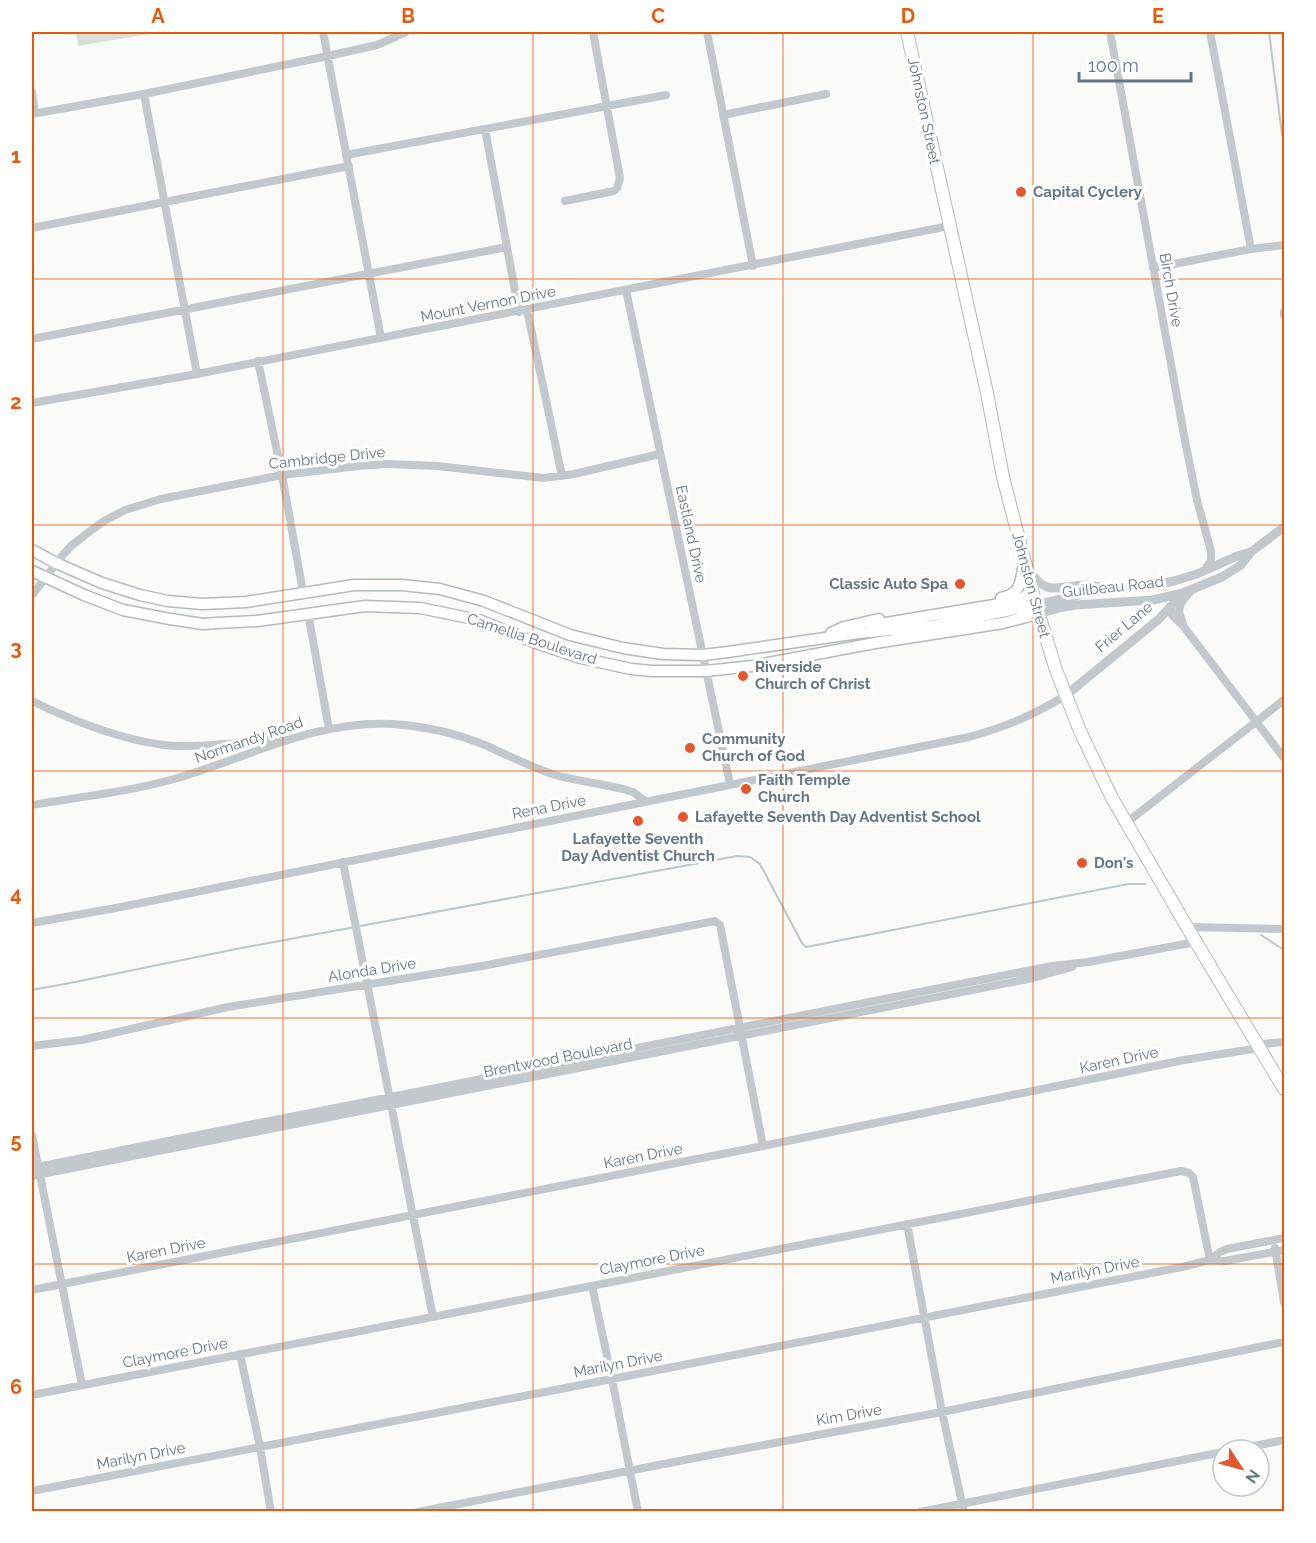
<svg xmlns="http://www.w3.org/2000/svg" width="1316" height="1543" viewBox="0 0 1316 1543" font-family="Raleway,sans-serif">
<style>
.green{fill:#dadfd7}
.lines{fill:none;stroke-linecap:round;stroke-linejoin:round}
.stream{stroke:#bbc7cb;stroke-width:2}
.secondary-casing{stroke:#b3babf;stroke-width:13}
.primary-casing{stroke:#b5babe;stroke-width:14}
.minor{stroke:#c3c8cc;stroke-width:8}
.tertiary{stroke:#c3c8cc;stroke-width:9}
.secondary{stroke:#fff;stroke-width:10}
.primary{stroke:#fff;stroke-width:12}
.grid{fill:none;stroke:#e8590c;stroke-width:1.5;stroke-opacity:0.55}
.poi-dot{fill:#e4572e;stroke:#fff;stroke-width:2}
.labels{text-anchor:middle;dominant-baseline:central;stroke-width:6;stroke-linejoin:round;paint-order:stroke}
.street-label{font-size:15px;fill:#657683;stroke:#fff}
.poi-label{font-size:15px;font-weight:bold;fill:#657683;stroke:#fff;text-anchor:start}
.neatline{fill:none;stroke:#e8590c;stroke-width:2}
.grid-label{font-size:20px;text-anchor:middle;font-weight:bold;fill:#e8590c}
</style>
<rect width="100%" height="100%" fill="#fafaf8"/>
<path class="green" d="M76,32H160L78,46Z"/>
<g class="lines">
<path class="stream" d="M1269,32L1282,134L1284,142
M1261,935L1284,950
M32,990L70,983L236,949L737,856L750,857L760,864L802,943L806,947L1128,884H1145"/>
<defs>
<path id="secondary" d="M32,550L56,563L102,583L140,595L168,601L202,604L246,602L354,585H402L440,589L484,601L570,635L623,648L663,654L703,655L728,652L859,633L933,626L1036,605
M32,571L84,595L123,610L170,619L203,624L217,623L257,621L365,606L420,608L479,620L536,643L581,658L631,669L652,671H706L752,666L875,643L1003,623L1038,614
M1001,598C1022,594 1021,580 1024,562
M874,625L1012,602L1020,600L1032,591
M831,633L844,627L879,619"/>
<path id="primary" d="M907,32L987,393L1003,477L1036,605L1056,670L1080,731L1112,798L1187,927L1284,1089"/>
</defs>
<use href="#secondary" class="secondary-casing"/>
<use href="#primary" class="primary-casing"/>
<path class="minor" d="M323,32L381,338
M707,32L753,266
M1110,32L1186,446L1197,500L1211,551V560L1205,570
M1210,32L1251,249
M32,92L35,113
M144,94L197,374
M32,114L144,94L328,56L377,45L406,32
M723,115L826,94
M485,129L519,312
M346,155L666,95
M565,201L614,191L617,188L620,178L593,32
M32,228L349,166
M1153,268L1251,249L1284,245
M626,290L730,784
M527,310L562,476
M1284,312V315
M32,339L507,247
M258,361L282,475L303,592
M32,403L197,374L949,226
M32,595L63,555L71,546L89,532L104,521L125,510L161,499L282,475L358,466L388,464L437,466L543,478L574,474L660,454
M1171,606L1172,615L1184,627L1284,758
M308,613L329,729
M1183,625C1183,622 1181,618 1180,615C1177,605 1185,598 1191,591
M32,701C73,721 131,744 177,746C212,747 248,741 283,738
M32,805C79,797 128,792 174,779C248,758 313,720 393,724C425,726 455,733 485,745C507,755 529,766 552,774C575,781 599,783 623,789L633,792L645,801
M1126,823L1284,700
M343,862L433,1317
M32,923L121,907L969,737C1006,727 1033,715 1065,696
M1187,927L1284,929
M32,1046L82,1040L228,1007L482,966L715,921L720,925L763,1146
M32,1135L82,1385
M32,1168L945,987L1052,966L1088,962L1196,942
M32,1176L1033,978L1072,967
M907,1224L942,1412L964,1512
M1275,1248L1284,1302
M592,1286L612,1379L638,1512
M32,1290L763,1146L1184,1060L1253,1049L1263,1044L1284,1042
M240,1354L260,1447L271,1512
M32,1395L1181,1171L1189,1173L1193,1177L1210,1260L1225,1261L1284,1250
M1234,1450L1284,1440
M32,1491L612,1379L1182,1267L1210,1260L1220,1252L1227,1249L1284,1238
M418,1512L710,1455L942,1412L1284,1342
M920,1512L1223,1452"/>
<path class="tertiary" d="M1028,568C1046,599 1060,585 1087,585C1092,586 1097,587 1101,587
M1036,605L1091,592L1113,589L1144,587L1174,581L1197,574L1237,556L1251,552
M1038,614L1059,608L1075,605L1153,600L1183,593L1222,577L1241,565L1251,552L1284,527
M1065,696L1159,619L1184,592"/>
<use href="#secondary" class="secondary"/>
<use href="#primary" class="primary"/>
</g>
<path class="grid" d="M283,32V1512M533,32V1512M783,32V1512M1033,32V1512M32,279H1284M32,525H1284M32,771H1284M32,1018H1284M32,1264H1284"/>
<g class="poi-dot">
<circle cx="1021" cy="192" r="6"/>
<circle cx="960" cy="584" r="6"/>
<circle cx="743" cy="676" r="6"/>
<circle cx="690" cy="748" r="6"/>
<circle cx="746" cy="789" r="6"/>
<circle cx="683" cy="817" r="6"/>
<circle cx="638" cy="821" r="6"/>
<circle cx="1082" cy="863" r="6"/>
</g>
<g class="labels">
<g class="street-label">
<text transform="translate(924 111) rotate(78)">Johnston Street</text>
<text transform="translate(1171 290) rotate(80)">Birch Drive</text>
<text transform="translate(488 304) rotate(-11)">Mount Vernon Drive</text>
<text transform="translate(327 458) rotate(-6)">Cambridge Drive</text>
<text transform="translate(691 534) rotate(78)">Eastland Drive</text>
<text transform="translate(1031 585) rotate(75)">Johnston Street</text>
<text transform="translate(1113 587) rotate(-6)">Guilbeau Road</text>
<text transform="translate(1124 627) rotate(-40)">Frier Lane</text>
<text transform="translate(532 639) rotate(18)">Camellia Boulevard</text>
<text transform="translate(249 740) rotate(-19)">Normandy Road</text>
<text transform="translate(549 807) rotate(-11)">Rena Drive</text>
<text transform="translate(372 970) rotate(-9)">Alonda Drive</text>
<text transform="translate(558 1058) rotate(-11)">Brentwood Boulevard</text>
<text transform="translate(1119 1060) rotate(-12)">Karen Drive</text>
<text transform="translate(643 1156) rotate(-11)">Karen Drive</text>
<text transform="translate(166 1250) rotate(-11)">Karen Drive</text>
<text transform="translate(652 1260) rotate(-11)">Claymore Drive</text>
<text transform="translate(1095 1270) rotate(-11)">Marilyn Drive</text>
<text transform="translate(175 1353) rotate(-11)">Claymore Drive</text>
<text transform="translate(618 1364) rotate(-11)">Marilyn Drive</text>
<text transform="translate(849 1415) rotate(-10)">Kim Drive</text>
<text transform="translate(141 1456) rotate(-11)">Marilyn Drive</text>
</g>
<g class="poi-label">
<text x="1033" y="192">Capital Cyclery</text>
<text x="948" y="584" text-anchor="end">Classic Auto Spa</text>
<text x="755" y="667">Riverside<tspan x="755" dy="17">Church of Christ</tspan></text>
<text x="702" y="739">Community<tspan x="702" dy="17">Church of God</tspan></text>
<text x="758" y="780">Faith Temple<tspan x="758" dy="17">Church</tspan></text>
<text x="695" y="817">Lafayette Seventh Day Adventist School</text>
<text x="638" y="839" text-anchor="middle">Lafayette Seventh<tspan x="638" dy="17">Day Adventist Church</tspan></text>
<text x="1094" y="863">Don's</text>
</g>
</g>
<rect width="1316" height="1543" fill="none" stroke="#ffffff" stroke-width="66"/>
<g transform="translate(1241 1468) rotate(126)"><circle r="28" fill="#ffffff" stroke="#c1c8cd" stroke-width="1.5"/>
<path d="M0-4.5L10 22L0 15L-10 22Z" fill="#e4572e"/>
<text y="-9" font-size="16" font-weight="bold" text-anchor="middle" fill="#657683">N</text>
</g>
<path d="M1079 72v9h112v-9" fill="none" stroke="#657683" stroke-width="3"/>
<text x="1088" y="72" font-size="18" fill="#657683" stroke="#ffffff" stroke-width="4.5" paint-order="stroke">100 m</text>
<rect x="33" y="33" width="1250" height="1477" class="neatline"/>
<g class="grid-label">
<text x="158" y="23">A</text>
<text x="408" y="23">B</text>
<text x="658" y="23">C</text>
<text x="908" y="23">D</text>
<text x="1158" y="23">E</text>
<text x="16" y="163">1</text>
<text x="16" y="409">2</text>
<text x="16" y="655">3</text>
<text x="16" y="901">4</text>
<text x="16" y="1148">5</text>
<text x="16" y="1394">6</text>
</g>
</svg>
